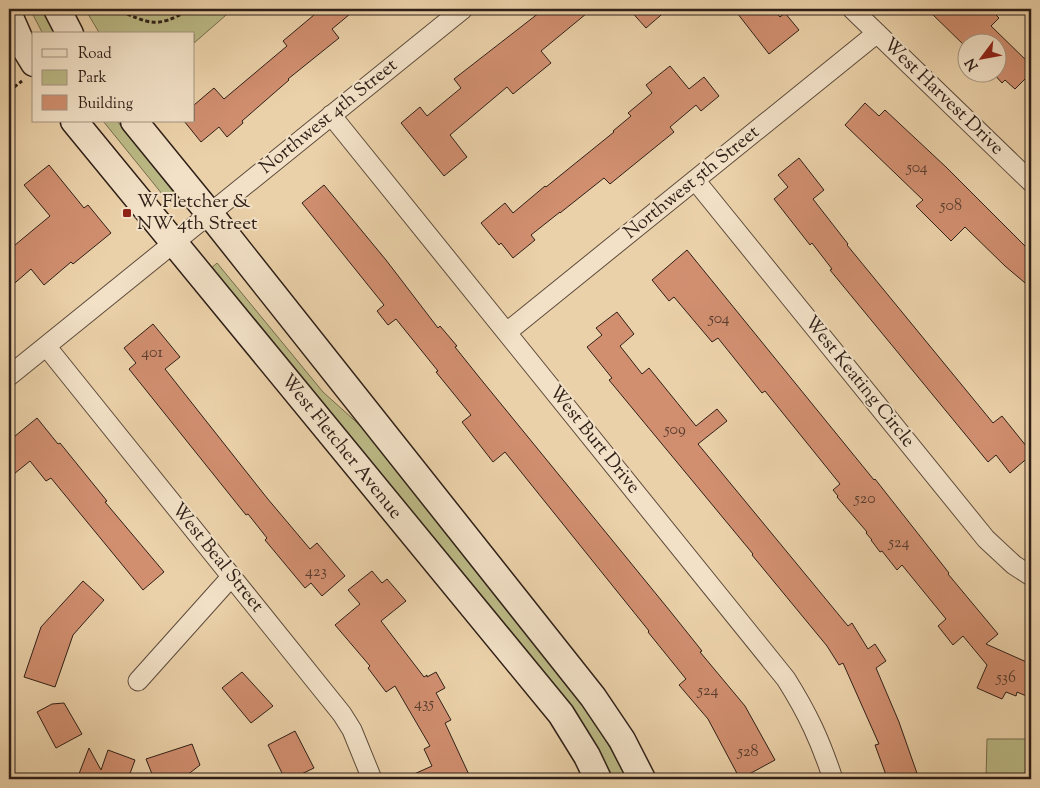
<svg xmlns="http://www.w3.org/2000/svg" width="1040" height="788" viewBox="0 0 1040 788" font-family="'Sorts Mill Goudy',serif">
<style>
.green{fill:#bbba86;stroke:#756d4f}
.building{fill:#d18f70;stroke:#2f2018}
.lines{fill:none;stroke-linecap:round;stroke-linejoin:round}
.minor-casing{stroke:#5e4c3c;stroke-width:21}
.secondary-casing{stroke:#2f2018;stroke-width:29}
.path{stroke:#2f2018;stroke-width:3;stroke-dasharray:4 2.5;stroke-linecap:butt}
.minor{stroke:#f2e1c7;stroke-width:19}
.secondary{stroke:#f2e1c7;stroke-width:26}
.poi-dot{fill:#8f2418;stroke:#f2e1c7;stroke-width:2}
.labels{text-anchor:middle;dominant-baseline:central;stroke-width:4;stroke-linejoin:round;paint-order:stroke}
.number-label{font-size:16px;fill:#583c2e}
.street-label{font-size:19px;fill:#2f2018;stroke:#f2e1c7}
.poi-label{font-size:19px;fill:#2f2018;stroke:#f2e1c7;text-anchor:start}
</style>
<rect width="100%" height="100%" fill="#ebd1a9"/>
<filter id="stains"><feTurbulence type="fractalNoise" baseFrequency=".004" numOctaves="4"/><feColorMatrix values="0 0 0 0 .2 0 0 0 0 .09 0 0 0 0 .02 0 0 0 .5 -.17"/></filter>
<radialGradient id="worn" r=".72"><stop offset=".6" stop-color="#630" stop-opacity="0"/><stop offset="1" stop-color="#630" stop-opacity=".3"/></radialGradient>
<path class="green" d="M30,9H43L56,34H43Z
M85,9H233L194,43V34H100Z
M103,121H117L175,194L167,200Z
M217,263L323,392L363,428L573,690C593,718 611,748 627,779H612L605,765L209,270Z
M987,739H1031V779H986Z"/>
<path class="building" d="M321,9H356L332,29L339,38L288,79L289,80L242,121L243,123L227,137L219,127L201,142L184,121H194V105L214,88L224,99L287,46L283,41Z
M544,9H592L541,51L551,63L513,94L507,87L450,135L467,157L444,176L401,123L420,107L427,116L461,88L454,79Z
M629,9H668L646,28Z
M734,9H773L780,17L785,13L799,30L769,54Z
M927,9H990L999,18L991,26L1031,65V73L1015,89L1005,80L1002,83L992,72H998V42H968V49Z
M670,66L689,89L704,77L719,96L701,111L696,105L670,127L674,132L610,184L604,178L560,213V212L531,235L535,240L513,258L501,243L499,245L481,223L505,203L513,213L545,186L546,187L614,132L613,131L631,116L628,113L652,93L646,85Z
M865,103L879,116L885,110L946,167L1031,252V288L1005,266L965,227L951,241L916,206L923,200L845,125Z
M799,158L824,190L813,199L848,244L847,245L993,423L1002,416L1031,452V455L1010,473L996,455L988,462L830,270L832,269L812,243L810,245L774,199L788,187L778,175Z
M49,165L84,208L88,205L111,233L73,264L71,262L44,285L31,269L9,288V250L50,216L24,185Z
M324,185L386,260L438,328L440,326L457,346L455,347L479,377L670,611L702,651L700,652L745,706L775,760L740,779L708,719L679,685L686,679L648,632L649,631L505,452L493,462L462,422L471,415L436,372L438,371L396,319L388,325L377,311L384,305L302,203Z
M687,250L874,480L875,479L949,573L948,574L998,634L986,644L1031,664V698L1017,692L1016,696L1006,692L1002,699L977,688L987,665L963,636L953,645L938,626L946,619L902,565L897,570L882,551L880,552L871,540H872L866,533L867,532L837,497L838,496L833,490L840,484L765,391L762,393L718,338L712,342L674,297L669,301L652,280Z
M617,312L634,334L620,346L642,374L649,368L696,426L717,409L727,421L698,444L848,626L852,623L868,649L875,644L886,661L876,668L899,722L919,779H889L887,775H886L875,745L879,744L843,663L839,665L827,646L752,555L753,554L609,380L612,378L587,347L602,335L596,328Z
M153,324L180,357L165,369L267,498L310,549L317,543L345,576L322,596L311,583L305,588L265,540L267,538L248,514L246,515L129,369L136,363L124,348Z
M37,418L58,444L60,443L107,501L105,502L164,572L143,590L51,478L46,481L30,461L9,478V441Z
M372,571L382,583L387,579L406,601L381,621L424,677L427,675V677L436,672L445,688L436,693L451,720L445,723L471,779H403L432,766L424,749L430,746L395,686L386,692L368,668L370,666L335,625L360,604L348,590Z
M83,581L104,600L73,635L55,687L24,677L41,627Z
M242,672L273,706L251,723L222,688Z
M64,703L82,734L56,748L37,712L52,704Z
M295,731L314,768L291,779H285L268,745Z
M192,744L200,765L186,776L177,779H154L146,759Z
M89,748L101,770L108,750L135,760L128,779H77Z"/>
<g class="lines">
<defs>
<path id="minor" d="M852,9L1031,182
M331,115L786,679C808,714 820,740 833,779
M695,180L986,539L1014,565L1031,576
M507,332L877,33
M46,346L342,714L352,730L372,779
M9,376L463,9
M138,681L232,576"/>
<path id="secondary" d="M57,9L70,34
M9,15L20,40L34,63
M74,121L561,714L587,756L598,779
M134,121L209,213L593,697L622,740L642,779"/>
</defs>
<use href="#minor" class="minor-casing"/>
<use href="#secondary" class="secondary-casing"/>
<path class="path" d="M115,9C150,23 155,30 190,9
M9,91L22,81"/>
<use href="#minor" class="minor"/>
<use href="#secondary" class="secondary"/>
</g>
<rect class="poi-dot" x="122" y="208" width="10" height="10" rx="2.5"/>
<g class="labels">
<g class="number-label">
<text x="917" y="168">504</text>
<text x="951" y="206">508</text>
<text x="719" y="319">504</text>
<text x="152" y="353">401</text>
<text x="675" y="430">509</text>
<text x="865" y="499">520</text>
<text x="899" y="543">524</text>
<text x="316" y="572">423</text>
<text x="1006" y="678">536</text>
<text x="708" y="691">524</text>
<text x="424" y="704">435</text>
<text x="748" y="752">528</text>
</g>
<g class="street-label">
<text transform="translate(943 97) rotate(44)">West Harvest Drive</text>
<text transform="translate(329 117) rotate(-39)">Northwest 4th Street</text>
<text transform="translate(692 183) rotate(-39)">Northwest 5th Street</text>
<text transform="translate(859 382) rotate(51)">West Keating Circle</text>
<text transform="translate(594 440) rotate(51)">West Burt Drive</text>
<text transform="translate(341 447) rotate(51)">West Fletcher Avenue</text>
<text transform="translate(217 558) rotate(51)">West Beal Street</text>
</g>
<g class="poi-label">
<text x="137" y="202">W Fletcher &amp;<tspan x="137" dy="22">NW 4th Street</tspan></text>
</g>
</g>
<rect width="1040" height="788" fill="none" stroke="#ebd1a9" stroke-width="30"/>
<rect x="10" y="10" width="1020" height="768" fill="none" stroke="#2f2018" stroke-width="2.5"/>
<rect x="15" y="15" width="1010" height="758" fill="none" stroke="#2f2018"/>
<rect x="32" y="32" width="162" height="90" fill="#f2e1c7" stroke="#a49481"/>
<rect x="42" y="49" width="25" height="8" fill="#f2e1c7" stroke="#a49481"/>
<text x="78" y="58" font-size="15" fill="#2f2018">Road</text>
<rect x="42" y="70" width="25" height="15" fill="#bbba86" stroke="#a49481"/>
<text x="78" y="82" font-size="15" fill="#2f2018">Park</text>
<rect x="42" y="95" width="25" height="15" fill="#d18f70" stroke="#a49481"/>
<text x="78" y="108" font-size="15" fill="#2f2018">Building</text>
<g transform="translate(982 58) rotate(238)"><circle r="24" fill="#f2e1c7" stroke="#a49481"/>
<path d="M0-4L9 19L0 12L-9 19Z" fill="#8f2418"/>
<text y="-8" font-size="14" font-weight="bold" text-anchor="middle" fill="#2f2018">N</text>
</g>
<rect width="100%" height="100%" filter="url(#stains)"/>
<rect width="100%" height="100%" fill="url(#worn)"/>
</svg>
